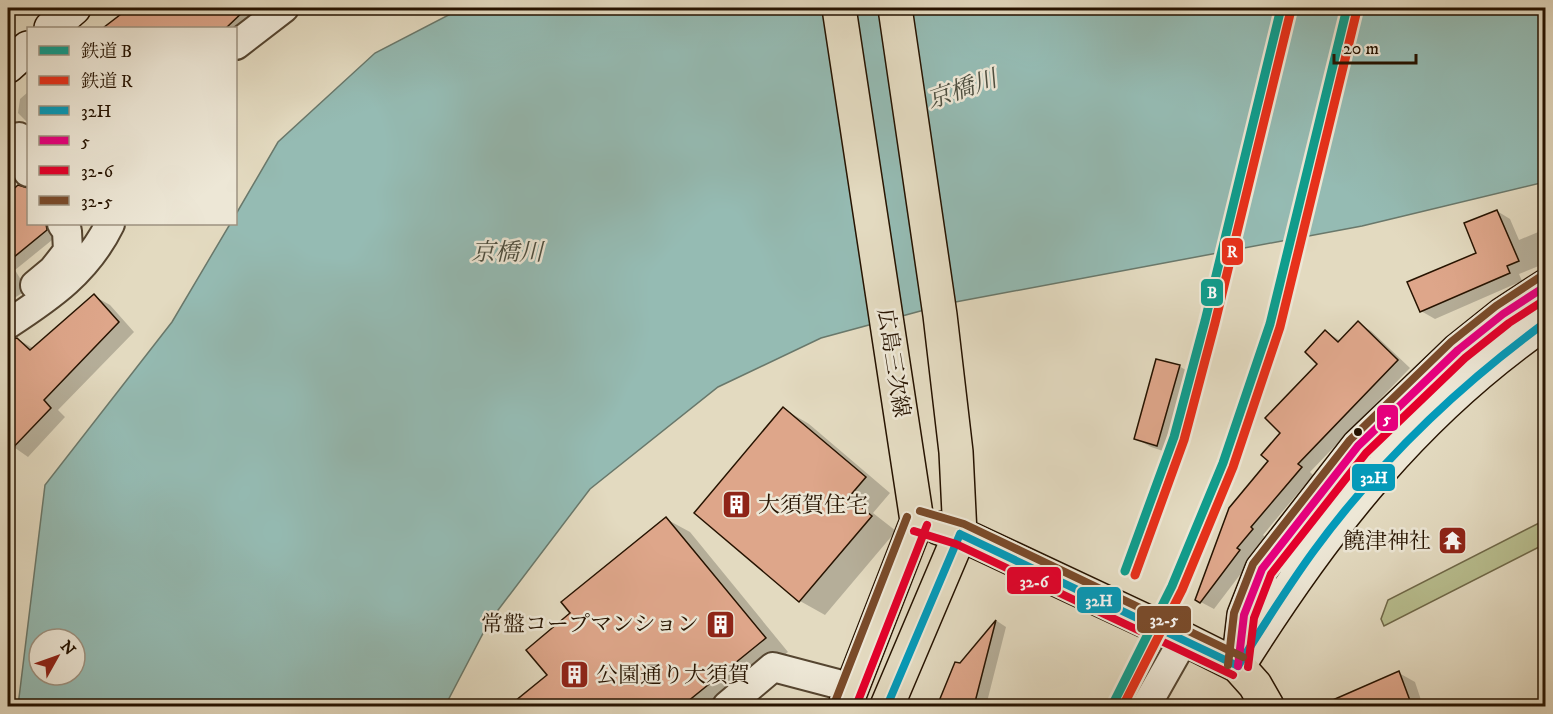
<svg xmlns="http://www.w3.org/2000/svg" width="1553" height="714" viewBox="0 0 1553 714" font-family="'IM FELL DW Pica','Noto Serif JP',serif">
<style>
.green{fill:#b8be8f;stroke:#6f6848;stroke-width:1.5}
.water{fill:#95bbb3;stroke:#69786b;stroke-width:1.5;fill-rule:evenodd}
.shadow{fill:#0003}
.building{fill:#dea68a;stroke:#261300;stroke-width:1.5}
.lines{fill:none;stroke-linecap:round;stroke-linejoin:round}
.street-casing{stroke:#554530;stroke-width:32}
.secondary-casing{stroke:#261300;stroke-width:36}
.primary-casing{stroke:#261300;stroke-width:36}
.street{stroke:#ede7d6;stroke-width:28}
.secondary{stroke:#ede7d6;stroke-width:33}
.primary{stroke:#e3dac0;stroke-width:33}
.bus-1-casing{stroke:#ede7d6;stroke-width:12}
.bus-2-casing{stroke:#ede7d6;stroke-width:12}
.bus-3-casing{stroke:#ede7d6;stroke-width:12}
.bus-4-casing{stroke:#ede7d6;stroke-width:12}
.bus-1{stroke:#049ab9;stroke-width:8}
.bus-2{stroke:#e5007d;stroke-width:8}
.bus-3{stroke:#e4002b;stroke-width:8}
.bus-4{stroke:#7a4b2a;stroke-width:8}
.rail-1-casing{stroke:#ede7d6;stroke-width:14}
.rail-2-casing{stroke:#ede7d6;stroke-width:14}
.rail-1{stroke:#0f9d8d;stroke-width:9}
.rail-2{stroke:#e7311b;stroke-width:9}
.bus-dot{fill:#261300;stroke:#ede7d6;stroke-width:2}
.labels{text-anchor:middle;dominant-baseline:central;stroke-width:5;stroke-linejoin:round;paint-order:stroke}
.street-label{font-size:22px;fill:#261300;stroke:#ede7d6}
.poi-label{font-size:22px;fill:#261300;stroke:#ede7d6;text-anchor:start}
.water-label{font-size:24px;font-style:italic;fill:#4d4e3f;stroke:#ede7d6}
.line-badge{stroke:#ede7d6;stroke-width:2}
.badge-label{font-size:16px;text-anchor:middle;font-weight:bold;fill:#fff}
</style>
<rect width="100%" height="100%" fill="#e3dac0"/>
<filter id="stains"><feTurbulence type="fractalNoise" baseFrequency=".00333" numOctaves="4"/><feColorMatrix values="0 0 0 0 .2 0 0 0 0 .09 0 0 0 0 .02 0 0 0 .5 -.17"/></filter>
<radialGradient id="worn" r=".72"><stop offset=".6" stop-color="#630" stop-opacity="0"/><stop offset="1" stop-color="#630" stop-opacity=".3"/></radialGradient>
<path class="green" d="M1545,520V544L1384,626L1381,619L1388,600Z"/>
<path class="water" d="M462,8H1545V182L1362,226L950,303L821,338L718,387L590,489L489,622L445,706H18L45,485L172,322L230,224H236V214L278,142L375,53ZM39,639H75V675H39Z"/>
<path class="shadow" d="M128,8H276L236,28H103Z
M28,92V123L18,113L20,99Z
M18,186L28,190V224H58L57,236L15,270L27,290L8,302V195Z
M1497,211L1510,219L1519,240L1543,230L1546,231V263L1519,274L1522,281L1435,319L1421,311L1478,253Z
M94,296L110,305L134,332L58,410L65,417L28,457L8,443V347L17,339L33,348Z
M1358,323L1371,331L1410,368L1310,472L1313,475L1263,535L1265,537L1249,557L1252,559L1214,609L1197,600L1319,364L1326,332L1341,341Z
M1179,366L1194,375L1172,454L1151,447L1135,438Z
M784,409L809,424L890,493L873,513L896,531L825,615L800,601L696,513Z
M666,519L690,532L788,652L722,706H512L549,676L573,614Z
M997,621L1006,627L986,706H939L956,664H960Z
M1399,673L1415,682L1423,706H1333V702Z
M1546,676V698L1538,680Z
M762,700L773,706H755Z"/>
<path class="building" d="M129,8H247L226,28H103Z
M18,185L28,188V224H46L47,230L8,262V194Z
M1497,210L1519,261L1507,266L1510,273L1420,312L1407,282L1476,253L1464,223Z
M94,294L119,322L44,400L51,408L8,453V340L17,338L30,350Z
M1358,321L1398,360L1298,464L1302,467L1251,527L1253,529L1237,548L1240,550L1200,603L1195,600L1229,508L1268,461L1261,455L1280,433L1265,418L1317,364L1305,352L1325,330L1338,342Z
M1156,359L1180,365L1157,446L1134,439Z
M783,407L866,477L849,497L872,516L799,602L694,513Z
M666,517L766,638L682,706H509L547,675L526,650L570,613L561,602Z
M996,620L974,706H937L955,662L960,663Z
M1399,671L1412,706H1319Z"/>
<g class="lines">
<defs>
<path id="street" d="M236,45L284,8
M19,137L28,172
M35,285L53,270L68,251L67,231L62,224
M8,324C51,296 87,271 110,224
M727,706L773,667L853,688
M1146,706L1184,639"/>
<path id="secondary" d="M51,28L74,8
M8,66L28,48
M1244,657C1327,526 1416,412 1546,322
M1238,666L1244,615L1262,569L1358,446L1458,350L1503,314L1546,286"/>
<path id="primary" d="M839,8L917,521L845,706
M939,528L960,534L1184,639L1238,666L1255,685L1267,706
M887,706L960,534L956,452L940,315L895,8"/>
</defs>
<use href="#street" class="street-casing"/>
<use href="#secondary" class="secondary-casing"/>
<use href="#primary" class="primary-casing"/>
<use href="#street" class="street"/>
<use href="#secondary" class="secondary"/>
<use href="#primary" class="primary"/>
<defs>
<path id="bus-1" d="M960,534L1238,666
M1238,666C1262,628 1286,589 1313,552C1378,463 1457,387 1546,322
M887,706L960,534"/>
<path id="bus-2" d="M1238,666L1244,615L1262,569L1358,446L1458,350L1503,314L1546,286"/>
<path id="bus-3" d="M914,531L956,544L1233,675
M1248,667L1254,618L1271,574L1366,453L1465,358L1509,323L1546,299
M856,706L927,525"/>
<path id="bus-4" d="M920,511L964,524L1243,657
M1228,665L1234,613L1253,564L1350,440L1451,342L1496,306L1540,277
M835,702L907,517"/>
</defs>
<use href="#bus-1" class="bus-1-casing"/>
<use href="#bus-2" class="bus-2-casing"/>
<use href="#bus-3" class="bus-3-casing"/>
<use href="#bus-4" class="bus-4-casing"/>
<use href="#bus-1" class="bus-1"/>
<use href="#bus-2" class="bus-2"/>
<use href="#bus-3" class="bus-3"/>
<use href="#bus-4" class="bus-4"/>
<defs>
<path id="rail-1" d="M1125,571L1174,437L1205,321L1281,8
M1112,706L1172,586L1223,463L1270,324L1347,8"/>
<path id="rail-2" d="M1135,575L1184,440L1215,323L1291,10
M1123,706L1182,590L1233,467L1280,327L1357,10"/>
</defs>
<use href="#rail-1" class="rail-1-casing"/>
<use href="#rail-2" class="rail-2-casing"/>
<use href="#rail-1" class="rail-1"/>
<use href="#rail-2" class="rail-2"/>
</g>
<defs>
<symbol id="building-square" viewBox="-11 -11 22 22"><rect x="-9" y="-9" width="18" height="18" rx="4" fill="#8f2418" stroke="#ede7d6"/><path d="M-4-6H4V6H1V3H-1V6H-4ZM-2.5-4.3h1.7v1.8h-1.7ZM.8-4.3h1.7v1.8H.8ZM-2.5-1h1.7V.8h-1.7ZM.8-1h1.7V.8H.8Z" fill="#fff"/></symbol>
<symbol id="temple-square" viewBox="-11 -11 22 22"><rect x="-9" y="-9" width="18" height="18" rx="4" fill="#8f2418" stroke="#ede7d6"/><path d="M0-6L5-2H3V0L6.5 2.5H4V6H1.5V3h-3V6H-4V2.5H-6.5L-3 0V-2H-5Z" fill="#fff"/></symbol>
</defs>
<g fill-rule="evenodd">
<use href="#building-square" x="720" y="488" width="33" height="33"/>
<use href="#temple-square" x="1436" y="524" width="33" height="33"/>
<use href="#building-square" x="704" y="608" width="33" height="33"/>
<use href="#building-square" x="558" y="658" width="33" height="33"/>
</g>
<circle class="bus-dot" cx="1358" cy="432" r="5"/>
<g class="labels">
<g class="street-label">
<text transform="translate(893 363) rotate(81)">広島三次線</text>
</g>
<g class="poi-label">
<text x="758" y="505">大須賀住宅</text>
<text x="1431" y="541" text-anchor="end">饒津神社</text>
<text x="699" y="624" text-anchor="end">常盤コープマンション</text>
<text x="596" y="675">公園通り大須賀</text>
</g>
<g class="water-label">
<text transform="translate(962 90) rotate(-19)">京橋川</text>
<text x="507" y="253">京橋川</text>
</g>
</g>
<g class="line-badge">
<rect x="1221" y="237" width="23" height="29" rx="6" fill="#e7311b"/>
<rect x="1200" y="278" width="24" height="29" rx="6" fill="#0f9d8d"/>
<rect x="1376" y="404" width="23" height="28" rx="6" fill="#e5007d"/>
<rect x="1351" y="463" width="45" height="29" rx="6" fill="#049ab9"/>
<rect x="1006" y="566" width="56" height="29" rx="6" fill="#e4002b"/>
<rect x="1076" y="586" width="46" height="28" rx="6" fill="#049ab9"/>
<rect x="1136" y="605" width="56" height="29" rx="6" fill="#7a4b2a"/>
</g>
<g class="badge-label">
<text x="1232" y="257">R</text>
<text x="1212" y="298">B</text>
<text x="1387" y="424">5</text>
<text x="1374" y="483">32H</text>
<text x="1034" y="587">32-6</text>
<text x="1099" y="606">32H</text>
<text x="1164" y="625">32-5</text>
</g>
<rect width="1553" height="714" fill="none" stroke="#e3dac0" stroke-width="30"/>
<rect x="9" y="9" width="1535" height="696" fill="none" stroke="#261300" stroke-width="3"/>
<rect x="15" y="15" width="1523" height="684" fill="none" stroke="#261300" stroke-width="1.5"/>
<rect x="27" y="27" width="210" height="198" fill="#ede7d6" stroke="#9d9280" stroke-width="1.5"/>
<rect x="39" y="46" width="30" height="9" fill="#0f9d8d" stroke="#9d9280" stroke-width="1.5"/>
<text x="81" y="57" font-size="18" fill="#261300">鉄道 B</text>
<rect x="39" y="76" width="30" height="9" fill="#e7311b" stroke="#9d9280" stroke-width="1.5"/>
<text x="81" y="87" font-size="18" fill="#261300">鉄道 R</text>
<rect x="39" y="106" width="30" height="9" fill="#049ab9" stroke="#9d9280" stroke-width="1.5"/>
<text x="81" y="117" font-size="18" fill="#261300">32H</text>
<rect x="39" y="136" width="30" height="9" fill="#e5007d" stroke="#9d9280" stroke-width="1.5"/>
<text x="81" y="147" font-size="18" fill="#261300">5</text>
<rect x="39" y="166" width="30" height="9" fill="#e4002b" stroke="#9d9280" stroke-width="1.5"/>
<text x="81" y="177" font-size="18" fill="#261300">32-6</text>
<rect x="39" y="196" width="30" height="9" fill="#7a4b2a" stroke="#9d9280" stroke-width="1.5"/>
<text x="81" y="207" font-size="18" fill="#261300">32-5</text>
<g transform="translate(57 657) rotate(50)"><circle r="28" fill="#ede7d6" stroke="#9d9280" stroke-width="1.5"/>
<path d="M0-4.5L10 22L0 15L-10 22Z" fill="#8f2418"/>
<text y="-9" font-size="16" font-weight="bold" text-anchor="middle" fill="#261300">N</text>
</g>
<path d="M1334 54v9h82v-9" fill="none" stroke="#261300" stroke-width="3"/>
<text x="1343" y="54" font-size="18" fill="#261300" stroke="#ede7d6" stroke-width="4.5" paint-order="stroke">20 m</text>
<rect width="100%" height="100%" filter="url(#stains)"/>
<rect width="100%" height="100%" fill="url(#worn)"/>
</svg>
